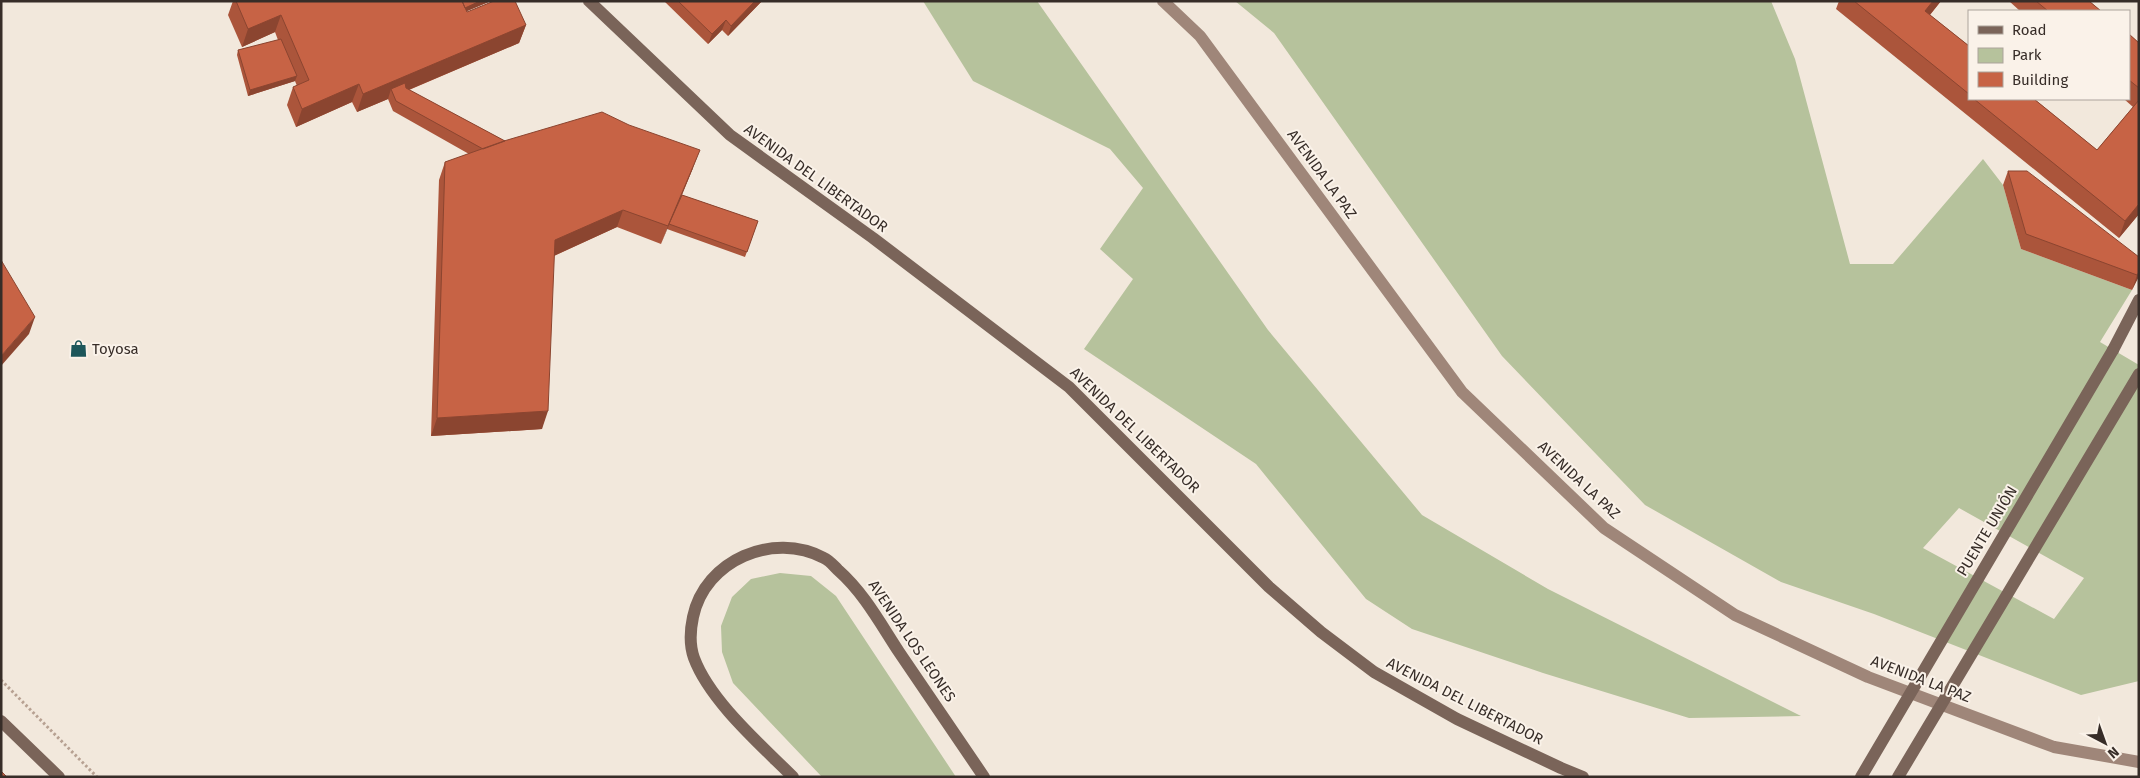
<svg xmlns="http://www.w3.org/2000/svg" width="2140" height="778" viewBox="0 0 2140 778" font-family="'Fira Sans',sans-serif">
<style>
.green{fill:#b6c29c;fill-rule:evenodd}
.lines{fill:none;stroke-linecap:round;stroke-linejoin:round}
.path{stroke:#b7a192;stroke-width:3;stroke-dasharray:2.5 2.5;stroke-linecap:butt}
.secondary{stroke:#9f8679;stroke-width:12}
.primary{stroke:#7a6459;stroke-width:12}
.primary-bridge{stroke:#7a6459;stroke-width:12}
.wall{fill:#ab553b}
.shaded-wall{fill:#8b4530}
.building{fill:#c76345;stroke:#8b4530}
.labels{text-anchor:middle;dominant-baseline:central;stroke-width:4;stroke-linejoin:round;paint-order:stroke}
.street-label{font-size:15px;fill:#372d28;stroke:#faf2e9}
.poi-label{font-size:15px;fill:#372d28;stroke:#faf2e9;text-anchor:start}
</style>
<rect width="100%" height="100%" fill="#f2e8dc"/>
<path class="green" d="M923,1H1037L1268,330L1422,515L1548,589L1801,716L1689,718L1543,673L1412,629L1366,599L1256,464L1084,349L1133,279L1100,249L1143,188L1110,149L973,81Z
M1235,1H1771L1795,59L1850,264H1893L1983,159L2003,185L2021,249L2132,290L2100,342L2139,365V681L2081,695L1874,614L1781,582L1645,505L1502,356L1274,33ZM1959,508L2084,578L2054,619L1923,548Z
M780,573L811,576L836,596L956,777H822L733,683L722,652L721,626L732,597L751,579Z"/>
<g class="lines">
<path class="path" d="M1,680L97,777"/>
<path class="secondary" d="M1163,1L1200,36L1462,392L1604,528L1735,615L1868,677L2054,747L2139,762"/>
<path class="primary" d="M589,1L730,135L873,238L1069,387L1269,587L1321,632L1374,672L1457,719L1561,768L1583,777
M2113,350L2139,300
M1,721L59,777
M793,777C761,745 710,701 694,658C689,644 690,631 693,617C705,560 773,531 824,558C829,560 834,566 838,570C864,593 880,623 899,652C927,693 955,735 984,777"/>
<path class="primary-bridge" d="M1861,777L2113,350
M1898,777L2139,374"/>
</g>
<path class="wall" d="M233,1H491L467,11V12L526,25L519,43L409,90L505,141L693,168L682,195L758,221L745,257L667,229L661,244L617,227L554,256L542,429L431,436L439,180L445,162L469,154L393,111L388,99L357,112L352,102L296,127L287,105L293,87L297,86L295,81L248,96L237,55L238,50L278,40L275,32L242,47L228,15Z
M664,1H762L728,36L722,30L708,44Z
M1839,1H1941L1930,15L1969,46V99H2034L2097,150L2133,107L2124,99H2129V34L2139,43V214L2119,238L1836,9Z
M2009,1H2089L2101,11H2020Z
M2008,171L2139,276L2132,290L2021,249L2003,185Z"/>
<path class="shaded-wall" d="M480,1H491L455,16L456,11Z
M755,1H762L728,36L731,26Z
M1933,1H1941L1919,28L1925,11Z
M281,15L275,32L242,47L248,29Z
M726,20L722,30L708,44L712,34Z
M526,25L519,43L394,96L391,89L388,99L357,112L363,94Z
M297,76L295,81L248,96L250,90Z
M359,84L352,102L296,127L302,109Z
M700,150L693,168L661,244L668,226Z
M2139,204V214L2119,238L2125,221Z
M623,210L617,227L549,258L555,240Z
M2139,272V276L2132,290L2137,275Z
M35,317L29,334L1,366V356Z
M548,411L542,429L431,436L437,418Z"/>
<path class="building" d="M236,1H462L467,12L494,1H515L526,25L363,94L359,84L302,109L293,87L309,80L281,15L248,29Z
M462,1H480L465,8Z
M678,1H755L731,26L726,20L712,34Z
M1854,1H1933L1925,11L1969,46V94Z
M2036,1H2089L2101,11H2048Z
M2129,34L2139,43V88L2129,80Z
M281,39L297,76L250,90L238,50Z
M405,83L406,88L505,141L483,149L396,101L391,89Z
M1974,99H2034L2097,150L2139,100V204L2125,221Z
M602,112L629,125L700,150L668,226L623,210L555,240L548,411L437,418L445,162L504,141Z
M2008,171H2027L2139,257V272L2137,275L2026,234Z
M682,195L758,221L747,252L669,224Z
M1,260L35,317L1,356Z
M1,771L7,777H1Z"/>
<defs>
<symbol id="shop-bare" viewBox="-9 -9 18 18"><path d="M-5-2.5h2.3a2.7 3.5 0 0 1 5.4 0H5L5.5 6h-11ZM-1.5-2.5h3a1.5 2.3 0 0 0-3 0Z" fill="#1d565a" stroke="#faf2e9" stroke-width="2.5" paint-order="stroke"/></symbol>
</defs>
<g fill-rule="evenodd">
<use href="#shop-bare" x="66" y="336" width="25" height="25"/>
</g>
<g class="labels">
<g class="street-label">
<text transform="translate(1322 174) rotate(54)">AVENIDA LA PAZ</text>
<text transform="translate(816 178) rotate(36)">AVENIDA DEL LIBERTADOR</text>
<text transform="translate(1135 430) rotate(44)">AVENIDA DEL LIBERTADOR</text>
<text transform="translate(1579 480) rotate(43)">AVENIDA LA PAZ</text>
<text transform="translate(1987 531) rotate(-59)">PUENTE UNIÓN</text>
<text transform="translate(912 641) rotate(56)">AVENIDA LOS LEONES</text>
<text transform="translate(1921 679) rotate(21)">AVENIDA LA PAZ</text>
<text transform="translate(1465 701) rotate(27)">AVENIDA DEL LIBERTADOR</text>
</g>
<g class="poi-label">
<text x="92" y="349">Toyosa</text>
</g>
</g>
<rect width="2140" height="778" fill="none" stroke="#372d28" stroke-width="5"/>
<rect x="1968" y="10" width="162" height="90" fill="#faf2e9" stroke="#aca39c"/>
<rect x="1978" y="26" width="25" height="8" fill="#7a6459" stroke="#aca39c"/>
<text x="2012" y="35" font-size="15" fill="#372d28">Road</text>
<rect x="1978" y="48" width="25" height="15" fill="#b6c29c" stroke="#aca39c"/>
<text x="2012" y="60" font-size="15" fill="#372d28">Park</text>
<rect x="1978" y="72" width="25" height="15" fill="#c76345" stroke="#aca39c"/>
<text x="2012" y="85" font-size="15" fill="#372d28">Building</text>
<g transform="translate(2105 743) rotate(139)" stroke="#faf2e9" stroke-width="4" paint-order="stroke">
<path d="M0-4L9 19L0 12L-9 19Z" fill="#372d28"/>
<text y="-8" font-size="14" font-weight="bold" text-anchor="middle" fill="#372d28">N</text>
</g>
</svg>
